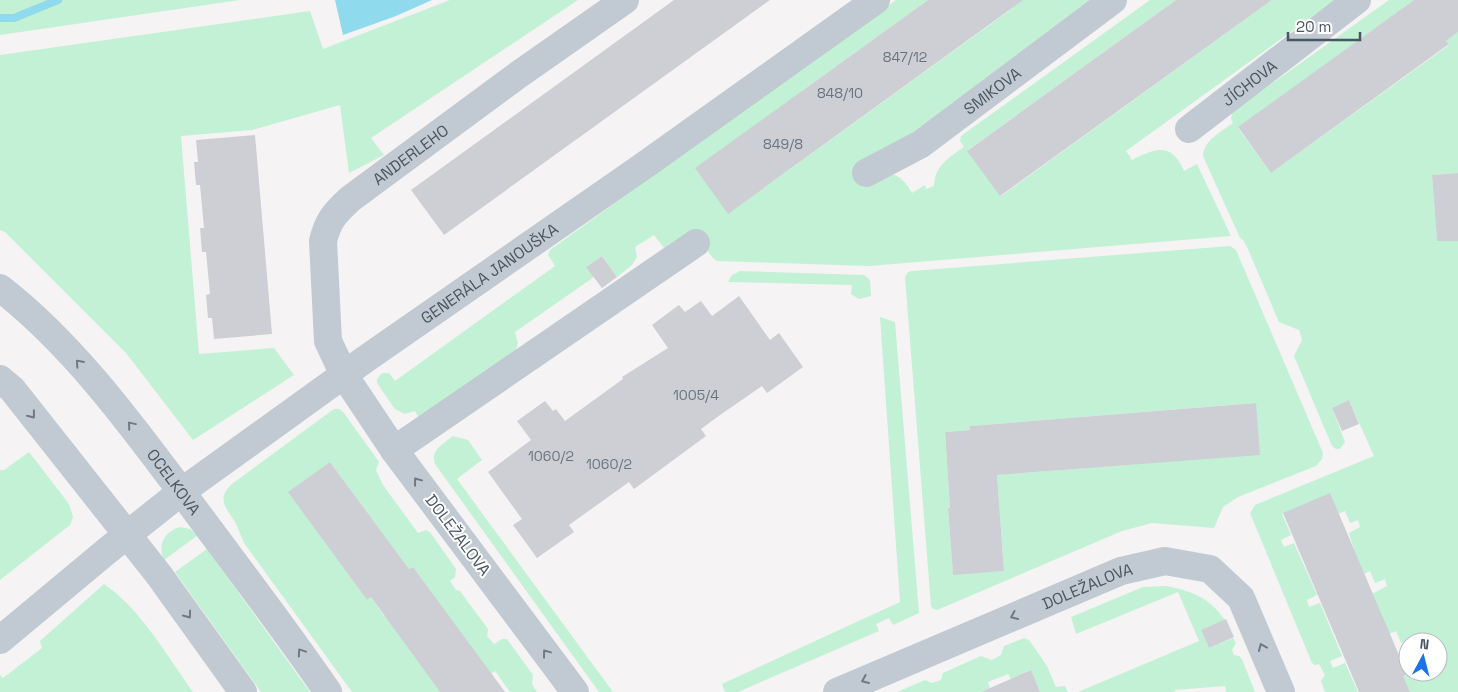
<svg xmlns="http://www.w3.org/2000/svg" width="1458" height="692" viewBox="0 0 1458 692" font-family="'Space Grotesk',sans-serif">
<style>
.green{fill:#c3f1d5;fill-rule:evenodd}
.water{fill:#90daee}
.lines{fill:none;stroke-linecap:round;stroke-linejoin:round}
.stream{stroke:#90daee;stroke-width:8}
.building{fill:#cdcfd5}
.minor{stroke:#c1cad2;stroke-width:28}
.oneway{stroke:#6e7983}
.labels{text-anchor:middle;dominant-baseline:central;stroke-width:4;stroke-linejoin:round;paint-order:stroke}
.number-label{font-size:14px;fill:#6b747e}
.street-label{font-size:16px;fill:#4a5661;stroke:#fff}
</style>
<rect width="100%" height="100%" fill="#f5f3f3"/>
<path class="green" d="M0,0H240L0,35Z
M450,0H578L371,138L384,155L349,173L340,105L252,130L181,136L199,354L274,348L294,375L193,440L126,353L5,232L0,230V55L310,11L323,49Z
M896,0H928L803,90L764,188L995,21L1013,8L1016,0H1096L1016,60L854,174C880,173 898,166 912,193L925,185L926,189L934,186C935,166 948,158 964,147L960,141L961,136L1150,0H1176L968,150L1001,196L1272,0H1335L1126,151L1132,160C1155,149 1171,141 1184,171L1197,164L1231,236L869,266L717,261L713,258L706,249L690,257L677,239L664,248L654,235L635,247L637,257L632,265L617,277L602,256L587,266L594,277L515,332L518,343L515,353L420,420L415,411L405,414L395,409L377,383V379L382,373H389L395,381L555,266L548,255L550,250Z
M1389,0H1414L1238,128L1271,173L1449,45L1446,41L1458,32V173L1432,175L1437,241H1458V692H1409L1402,676L1406,674L1398,654L1408,648V672H1438V642H1411L1410,639L1401,643L1396,631L1389,634L1372,594L1387,586L1385,579L1375,583L1370,571L1364,574L1356,556L1349,533L1360,527L1358,520L1350,523L1345,511L1338,514L1329,494L1282,514L1291,535L1281,540L1284,547L1294,543L1317,595L1307,600L1309,607L1320,603L1342,656L1330,661L1333,668L1345,663L1358,692H1325L1321,681L1325,675L1319,664L1315,665L1312,663L1250,513L1255,505L1374,456L1349,400L1332,408L1345,442L1340,449H1336L1332,446L1294,356L1302,340L1299,330L1279,322L1247,247L1243,240L1240,238L1203,156C1204,140 1221,132 1233,123L1231,119L1232,112Z
M1230,246L1236,250L1323,453L1322,459L1316,466L1238,497L1223,507L1214,528L1152,523L1122,531L937,610L933,609L931,606L905,277L908,272L912,271ZM1255,403L1150,463L997,475L1004,571L953,574L948,509L950,508L945,432L970,430L971,426Z
M740,271L864,275L870,280L871,296L859,299L851,294L852,285L728,282L732,275Z
M880,317L895,322L919,613L893,625L889,618L876,624L879,631L738,692H725L722,684L900,602Z
M334,409H339L344,413L379,462L376,470L383,485L418,533L426,530L430,532L456,569L455,577L450,581L456,590L460,591L488,629L487,636L494,644L502,639H507L533,675L532,684L537,692H510L495,671L491,674L413,567L409,569L330,462L289,492L367,600L371,597L384,616L388,613L397,632L440,692H352L244,543C241,536 238,528 235,522C226,507 216,499 232,484Z
M453,436L468,440L482,460L457,479L613,692H599L435,464C430,450 443,444 453,436Z
M29,452L69,504L73,517L70,525L0,580V470H4Z
M180,527L190,529L198,535L164,560C157,545 164,532 180,527Z
M207,549L310,692H261L175,572Z
M104,584C141,609 167,656 193,692H0V675L3,678L42,648L40,641Z
M1166,586C1192,591 1209,597 1225,620L1201,630L1209,648L1233,638L1236,643L1232,650L1234,655L1239,656L1242,659L1255,692H1226L1225,686L1175,690L1174,692H1078L1199,641L1178,592L1076,634L1071,617L1143,587Z
M1024,638L1029,640L1047,666L1056,687L1065,686L1068,692H1040L1030,670L1011,679L1008,674L988,682L990,688L980,692H897L925,680L932,683L941,680L943,673L981,656L992,660L1001,655L1004,646Z"/>
<path class="water" d="M335,0H432L396,16L343,35Z"/>
<g class="lines">
<path class="stream" d="M0,18H14L58,0"/>
</g>
<path class="building" d="M674,0H770L444,235L411,190Z
M928,0H1023L728,214L695,168Z
M1176,0H1272L1000,196L967,151Z
M1414,0H1458V32L1446,41L1449,44L1271,173L1238,127Z
M255,135L272,334L214,339L212,318H208L206,295L210,294L206,252H202L200,228H204L200,185H196L194,162H198L196,140Z
M1458,173V241H1437L1432,175Z
M602,256L617,277L602,288L586,267Z
M739,296L770,340L779,333L803,367L767,393L762,386L720,415L701,429L706,436L634,489L629,482L569,525L574,532L537,558L513,525L522,519L488,472L531,440L517,421L545,401L553,411L556,409L565,421L623,379L622,377L668,348L652,325L679,305L685,312L701,301L712,316Z
M1349,400L1359,424L1342,431L1332,408Z
M1256,403L1260,455L997,475L1004,571L953,575L948,508H950L945,432L970,430V426Z
M330,462L409,569L413,567L505,692H440L371,597L367,600L288,492Z
M1330,493L1407,674L1403,676L1410,692H1359L1283,513Z
M1226,619L1234,637L1209,648L1201,630Z
M1031,670L1040,692H981Z"/>
<g class="lines">
<g class="minor">
<path id="s1" d="M1189,129L1357,0"/>
<path id="s2" d="M866,173L921,144L1113,0"/>
<path id="s3" d="M0,288C70,342 128,420 181,491C230,558 281,623 328,692"/>
<path d="M0,379L12,389L159,575L243,692"/>
<path d="M394,450L696,243"/>
<path id="s4" d="M0,640L108,550L181,492L367,358L642,167L876,0"/>
<path id="s5" d="M575,692L394,450L344,375L328,341L323,241C328,220 335,213 350,199L518,75L625,0"/>
<path id="s6" d="M837,692L1121,571L1165,561L1210,569L1241,598L1281,692"/>
</g>
</g>
<defs><path id="oneway-chevron" d="M-2-3.5L2.5 0L-2 3.5" fill="none" stroke-width="1.6" stroke-linecap="round" stroke-linejoin="round" transform="scale(1.25)"/></defs>
<g class="oneway">
<use href="#oneway-chevron" transform="translate(79 363) rotate(-131)"/>
<use href="#oneway-chevron" transform="translate(32 415) rotate(52)"/>
<use href="#oneway-chevron" transform="translate(131 425) rotate(-130)"/>
<use href="#oneway-chevron" transform="translate(417 481) rotate(-127)"/>
<use href="#oneway-chevron" transform="translate(188 615) rotate(54)"/>
<use href="#oneway-chevron" transform="translate(1014 616) rotate(156)"/>
<use href="#oneway-chevron" transform="translate(1262 647) rotate(-113)"/>
<use href="#oneway-chevron" transform="translate(301 652) rotate(-124)"/>
<use href="#oneway-chevron" transform="translate(546 653) rotate(-127)"/>
<use href="#oneway-chevron" transform="translate(865 680) rotate(157)"/>
</g>
<g class="labels">
<g class="number-label">
<text x="905" y="57">847/12</text>
<text x="840" y="93">848/10</text>
<text x="783" y="144">849/8</text>
<text x="696" y="395">1005/4</text>
<text x="551" y="456">1060/2</text>
<text x="609" y="464">1060/2</text>
</g>
<g class="street-label">
<text stroke="none"><textPath href="#s1" startOffset="76">JÍCHOVA</textPath></text>
<text stroke="none"><textPath href="#s2" startOffset="151">SMIKOVA</textPath></text>
<text stroke="none"><textPath href="#s5" startOffset="656">ANDERLEHO</textPath></text>
<text stroke="none"><textPath href="#s4" startOffset="612">GENERÁLA JANOUŠKA</textPath></text>
<text stroke="none"><textPath href="#s3" startOffset="261">OCELKOVA</textPath></text>
<text transform="translate(458 535) rotate(53)">DOLEŽALOVA</text>
<text stroke="none"><textPath href="#s6" startOffset="272">DOLEŽALOVA</textPath></text>
</g>
</g>
<g transform="translate(1423 657) rotate(7)"><circle r="24" fill="#ffffff" stroke="#b7bbc0"/>
<path d="M0-4L9 19L0 12L-9 19Z" fill="#1a73e8"/>
<text y="-8" font-size="14" font-weight="bold" text-anchor="middle" fill="#4a5661">N</text>
</g>
<path d="M1288 32v8h72v-8" fill="none" stroke="#4a5661" stroke-width="2.5"/>
<text x="1296" y="32" font-size="15" fill="#4a5661" stroke="#ffffff" stroke-width="4" paint-order="stroke">20 m</text>
</svg>
